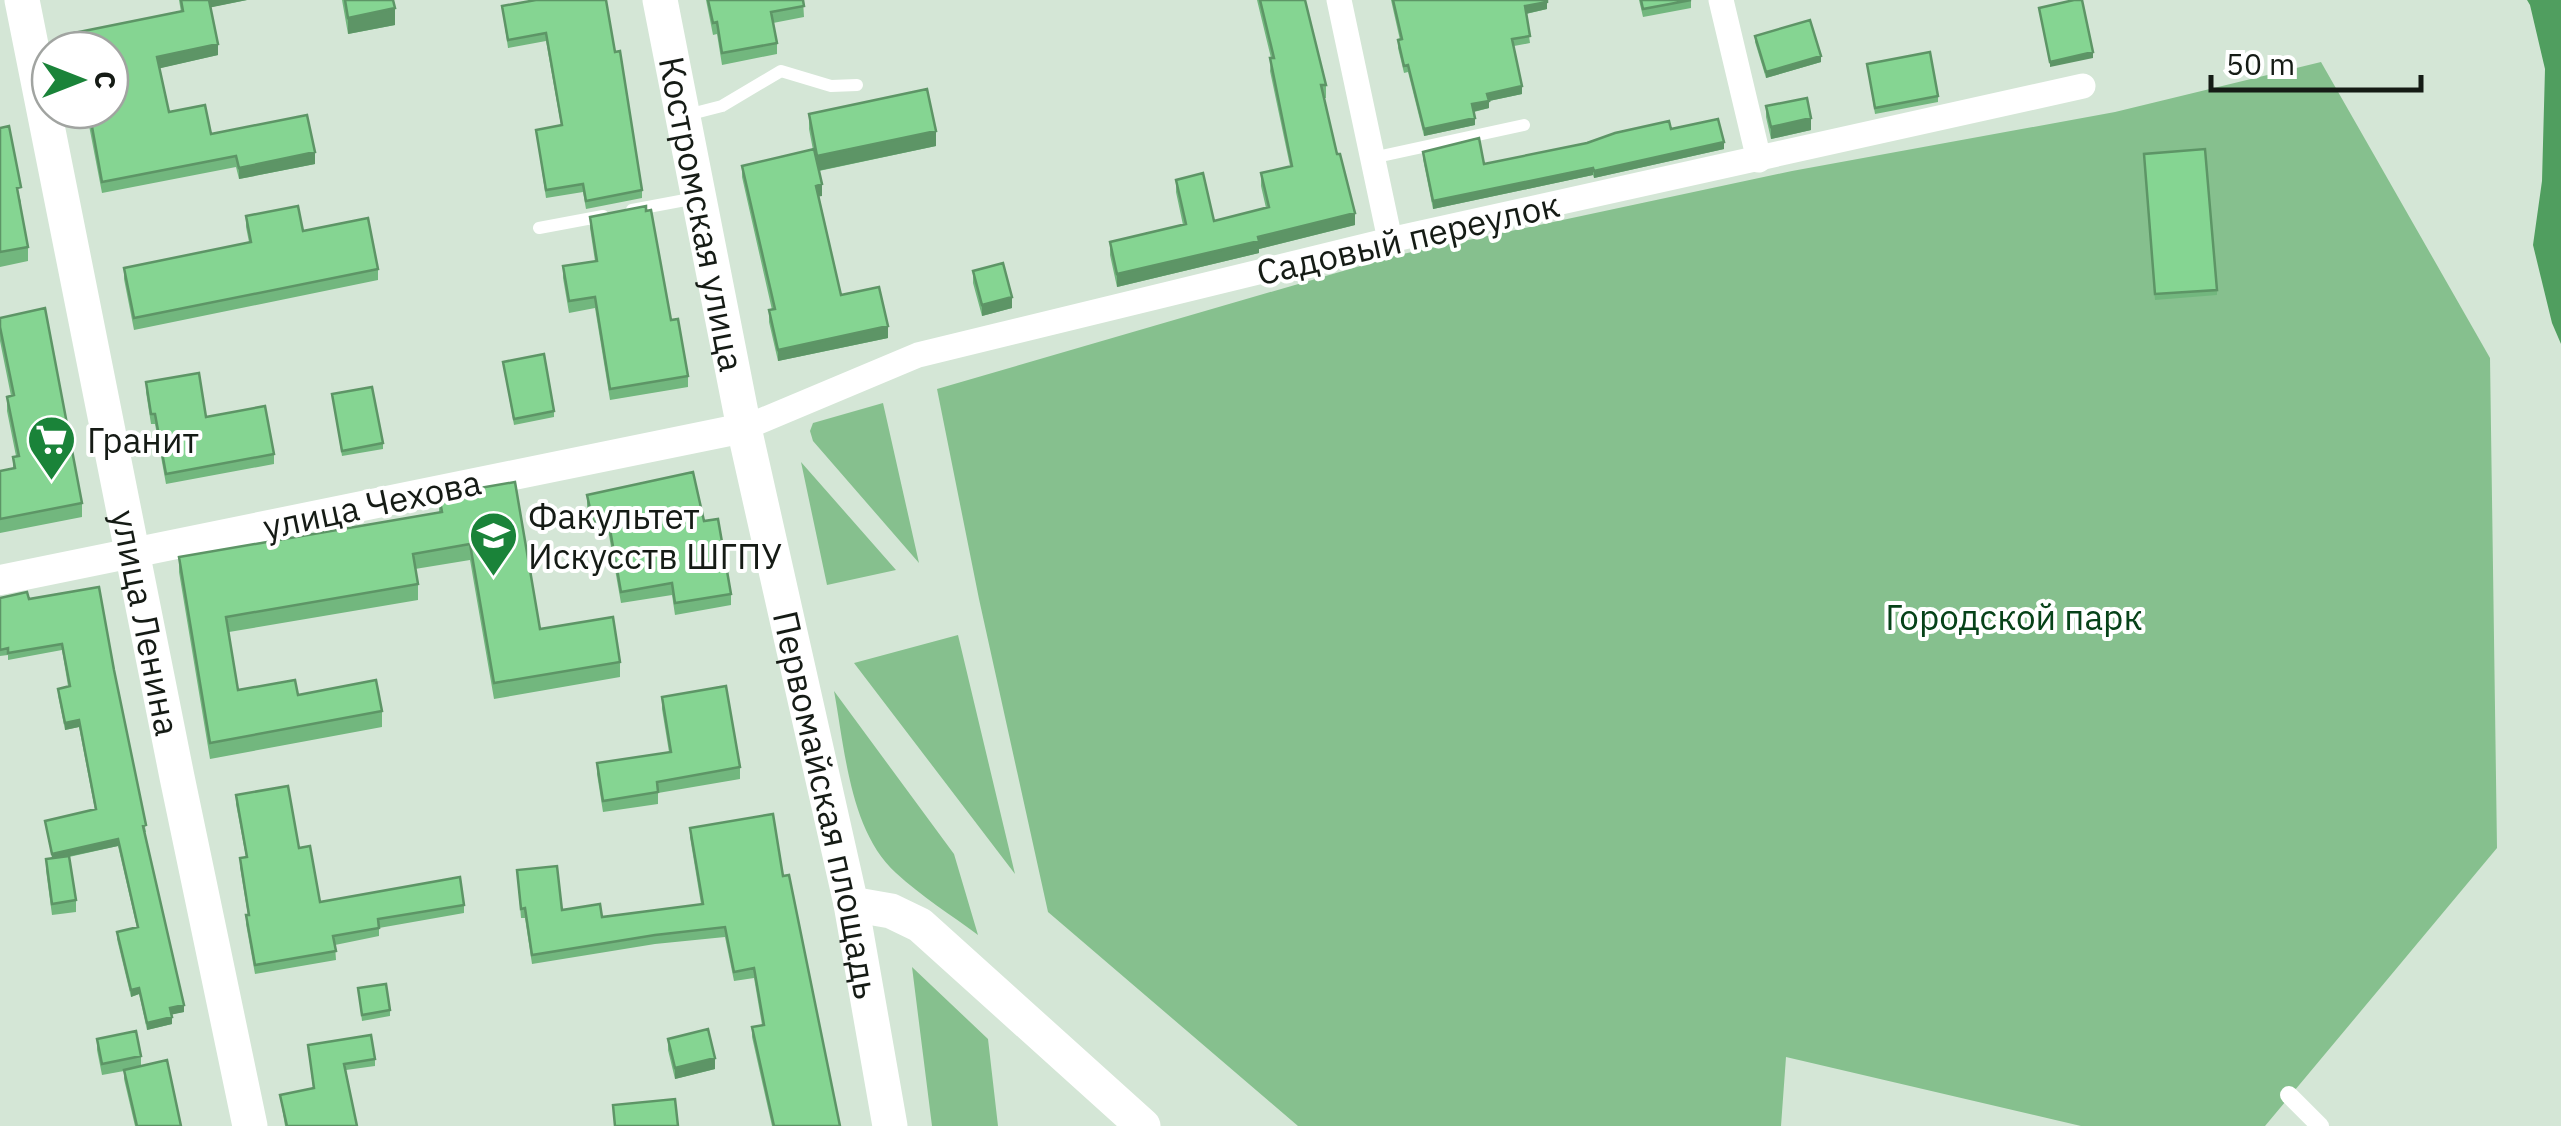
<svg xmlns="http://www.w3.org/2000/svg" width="2561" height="1126" viewBox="0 0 2561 1126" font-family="'IBM Plex Sans',sans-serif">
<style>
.green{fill:#86c08e}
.water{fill:#509e5f}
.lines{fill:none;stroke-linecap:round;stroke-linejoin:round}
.service{stroke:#fff;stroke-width:12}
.pedestrian{stroke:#fff;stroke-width:18}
.minor{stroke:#fff;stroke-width:25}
.tertiary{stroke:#fff;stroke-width:30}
.secondary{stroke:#fff;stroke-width:35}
.wall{fill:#72b77e}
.shaded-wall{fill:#5d9566}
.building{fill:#85d592;stroke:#5d9566;stroke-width:2.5}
.labels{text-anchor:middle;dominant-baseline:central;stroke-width:8;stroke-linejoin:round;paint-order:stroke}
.street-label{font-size:35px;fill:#151b15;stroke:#fff}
.poi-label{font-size:35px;fill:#151b15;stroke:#fff;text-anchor:start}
.park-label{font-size:35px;fill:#064218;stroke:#fff}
</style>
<rect width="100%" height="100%" fill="#d4e6d6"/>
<path class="green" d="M2321,62L2490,358L2497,848L2265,1126H2081L1786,1057L1781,1126H1298L1048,912L979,599L937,389L1398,255L1792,171L2115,112Z
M883,403L919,563L813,441L810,431L813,423Z
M801,462L896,570L827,585Z
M958,635L1015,874L854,663Z
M834,691L954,854L978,935C951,915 921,896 896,873C850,831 845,750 834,691Z
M912,967L988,1039L998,1126H932Z"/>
<path class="water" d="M2527,0H2561V344L2552,323L2533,245L2542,181L2545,69L2530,5Z"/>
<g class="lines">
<path class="service" d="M687,115L722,106L781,71L831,86L857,85
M1372,158L1524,125
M632,210L696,198
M539,228L603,216"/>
<path class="pedestrian" d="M2289,1095L2320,1126"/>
<path class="minor" d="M1339,0L1390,240
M1721,0L1759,160
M744,428L918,355L1390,240L2083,86"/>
<path class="tertiary" d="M0,580L744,428"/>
<g class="secondary">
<path id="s1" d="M22,0L177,777L250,1126"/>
<path id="s2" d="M660,0L744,428L851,904L890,1126"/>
<path d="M851,904L891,911L920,925L1143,1126"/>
</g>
</g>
<path class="wall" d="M179,0H247L211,7L218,55L160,68L169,112L211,134L315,164L239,179L236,167L102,193L86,110H110V50H70L69,34L181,12Z
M342,0H393L395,25L348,34Z
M706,0H803L804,17L773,23L777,43V54L722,65L717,34L713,35Z
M1257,0H1305L1326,85V98H1324L1355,225L1259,249V253L1117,287L1110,255V242L1183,225L1176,192V180L1214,221L1266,208L1261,186V173L1290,166L1270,71L1271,58Z
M1391,0H1547V9L1526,14L1530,43L1514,46L1522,94L1489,101V108L1474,112L1475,125L1424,136L1408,72L1404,73L1398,48V40H1400Z
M1639,0H1691V8L1643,17Z
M502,6L615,52L642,190V198L586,209L583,192L546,198L536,130L561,125L546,41L508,48Z
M1755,36L1821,62L1766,78L1755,42Z
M1867,64L1938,96V102L1875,114Z
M1766,106L1811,130L1771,139L1766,117Z
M809,114L936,146L819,171L822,196H819L841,295L888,338L778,361L769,322V310H772L742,177V166L813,150L809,129Z
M0,128L21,202L20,203L28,247V261L0,267Z
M1671,129L1724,149L1594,178L1593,175L1433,209L1423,159V152L1484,164Z
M2144,154L2217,290V295L2155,300Z
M246,216L303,231L378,269V280L134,330L124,279V268L249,242L246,227Z
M590,217L671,320L688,376V387L610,400L595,308L569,313L563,278V266L595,261L590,228Z
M973,271L1012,308L982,316L973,283Z
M0,318L82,503V517L0,533V471L13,468V457L16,456L7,411V397L11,396L0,341Z
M503,362L554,411V417L514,425Z
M146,382L274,454V464L166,484L155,424H151L146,392Z
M332,394L383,443V449L342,456Z
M439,495L540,629L620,662V677L494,699L470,560L415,569L418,584V600L229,632L238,690L298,695L382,711V727L210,759L179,572V557L439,512Z
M587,495L704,521L731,594V605L675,615L672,595L621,603L608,530L593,533L587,506Z
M0,598L29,599L114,670L146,832H144L184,1012L172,1014V1024L147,1030L139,994L131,997L117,939V932L137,928L118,846L69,857L76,900V912L52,915L46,870V859L52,858L45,821L95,810L79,727L65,730L58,695V689L68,686L62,650L8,660V655L0,656Z
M662,697L740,767V779L658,793V804L603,812L597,774V763L669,752L662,709Z
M236,795L299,848L320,902L464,905V913L379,928V936L335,945L336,960L255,974L246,924V915H248L240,867V858L246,857L236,804Z
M690,828L783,876L840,1126H772L752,1037V1027L762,1025L754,978L734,981L725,937L655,944L532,964L525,918H521L517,870L562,910L602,917L701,904L690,837Z
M358,988L390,1010V1016L362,1021Z
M97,1039L141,1056V1066L181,1126H135L124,1079V1071L102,1075L97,1050Z
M668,1039L715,1069L675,1079L668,1050Z
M308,1045L375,1059V1066L346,1070L357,1126H285L280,1095L313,1088Z"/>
<path class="shaded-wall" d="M208,0H247L208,8Z
M1547,2V9L1525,14V6Z
M395,8V25L348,34V18Z
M218,44V55L157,69V57Z
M2093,52V58L2050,67V62Z
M1821,56V62L1766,78V72Z
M1522,86V94L1489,101V108L1472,112V104L1487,94Z
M1475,118V125L1424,136V129Z
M1811,118V130L1771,139V127Z
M936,131V146L817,171V156Z
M1724,142V149L1594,178V171Z
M315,152V164L239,179V168Z
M1593,168V175L1433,209V201Z
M822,184V196L816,197V186Z
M1355,213V225L1259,249V253L1117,287V274Z
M1012,297V308L982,316V305Z
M888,326V338L778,361V350Z
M608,518V530L593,533V522Z
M79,720V727L65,730V723Z
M118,839V846L52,860V854Z
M139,988V994L131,997V990Z
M184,1005V1012L170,1015V1008Z
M172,1017V1024L147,1030V1023Z
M715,1058V1069L675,1079V1068Z"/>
<path class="building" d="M181,0H209L218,44L157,57L169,112L205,105L211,134L307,115L315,152L239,168L236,156L102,182L89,110H110V50H72L69,34L183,11Z
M345,0H393L395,8L348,18Z
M536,0H606L615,52L620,51L642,190L586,201L583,184L546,190L536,130L562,125L546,33L508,40L502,6Z
M708,0H803L804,6L771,12L777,43L722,53L717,22L713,23Z
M1260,0H1305L1326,85H1321L1337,154H1340L1355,213L1258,237L1259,241L1117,274L1110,242L1186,224L1176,180L1203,173L1214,221L1269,207L1261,173L1292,166L1270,58H1274Z
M1393,0H1547V2L1525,6L1530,36L1512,39L1522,86L1487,94L1489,101L1472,104L1475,118L1424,129L1408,65L1404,66L1398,40L1402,39Z
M1641,0H1691L1643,9Z
M2074,0H2082L2093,52L2050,62L2039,8Z
M1810,20L1821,56L1766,72L1755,36Z
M1930,52L1938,96L1875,108L1867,64Z
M927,89L936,131L817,156L809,114Z
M1807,98L1811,118L1771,127L1766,106Z
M1718,119L1724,142L1594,171L1593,168L1433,201L1423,152L1479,138L1484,164L1587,143L1615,133L1669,121L1671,129Z
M9,126L21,187L17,188L28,247L0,252V128Z
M814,149L822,184L816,186L841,295L879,287L888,326L778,350L769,310L775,309L742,166Z
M2205,149L2217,290L2155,294L2144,154Z
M298,206L303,231L368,218L378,269L134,318L124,268L251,242L246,216Z
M646,206V211L651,210L671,320L678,319L688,376L610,389L595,297L569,301L563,266L597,261L590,217Z
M1003,263L1012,297L982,305L973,271Z
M45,308L82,503L0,519V471L15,468L13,457L19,456L7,397L14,395L0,327V318Z
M544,354L554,411L514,419L503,362Z
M199,373L206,417L265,406L274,454L166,474L155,414H151L146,382Z
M372,387L383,443L342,451L332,394Z
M693,472L704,521L718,519L731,594L675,603L672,583L621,592L608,518L593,522L587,495Z
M515,482L540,629L613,617L620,662L494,683L470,544L413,554L418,584L226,617L238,690L295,680L298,695L376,680L382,711L210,743L179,557L442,512L439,495Z
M99,587L114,670L146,825L143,826L184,1005L170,1008L172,1017L147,1023L139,988L131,990L117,932L138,927L118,839L52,854L45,821L96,809L79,720L65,723L58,689L70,686L62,644L8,653V648L0,650V598L27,592L29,599Z
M726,686L740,767L657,782L658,792L603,801L597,763L671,752L662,697Z
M288,786L299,848L310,846L320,902L460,877L464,905L378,919L379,928L333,936L336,951L255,965L246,915H249L240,858L247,857L236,795Z
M773,814L783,876L789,875L840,1126H774L752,1027L764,1025L754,968L734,972L725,927L655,935L532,955L525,908L521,909L517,870L557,866L562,910L600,904L602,917L703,904L690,828Z
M69,856L76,900L52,904L46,859Z
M386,984L390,1010L362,1015L358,988Z
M708,1029L715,1058L675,1068L668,1039Z
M136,1031L141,1056L102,1064L97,1039Z
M371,1035L375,1059L344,1064L357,1126H287L280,1095L314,1088L308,1045Z
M167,1060L181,1126H137L124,1070Z
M675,1099L678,1126H615L613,1105Z"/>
<defs>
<symbol id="supermarket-pin" viewBox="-11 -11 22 30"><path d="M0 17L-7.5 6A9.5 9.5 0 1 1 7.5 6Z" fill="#1a8339" stroke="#fff"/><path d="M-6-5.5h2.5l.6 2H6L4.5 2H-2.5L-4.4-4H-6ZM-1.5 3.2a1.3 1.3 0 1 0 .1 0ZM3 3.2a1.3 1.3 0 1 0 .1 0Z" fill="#fff"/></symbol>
<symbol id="university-pin" viewBox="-11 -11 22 30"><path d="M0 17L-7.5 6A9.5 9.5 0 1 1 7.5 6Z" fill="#1a8339" stroke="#fff"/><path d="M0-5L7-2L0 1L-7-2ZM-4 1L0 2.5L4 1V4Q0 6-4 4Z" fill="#fff"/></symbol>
</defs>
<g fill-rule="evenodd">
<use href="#supermarket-pin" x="24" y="412" width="55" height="75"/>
<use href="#university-pin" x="466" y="508" width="55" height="75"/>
</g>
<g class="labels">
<g class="street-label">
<text stroke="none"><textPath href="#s2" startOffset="218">Костромская улица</textPath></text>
<text transform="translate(1408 238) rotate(-13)">Садовый переулок</text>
<text transform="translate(372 504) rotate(-12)">улица Чехова</text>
<text stroke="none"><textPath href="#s1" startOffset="635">улица Ленина</textPath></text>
<text stroke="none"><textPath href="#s2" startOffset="822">Первомайская площадь</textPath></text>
</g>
<g class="poi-label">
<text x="87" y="440">Гранит</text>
<text x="528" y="516">Факультет<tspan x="528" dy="40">Искусств ШГПУ</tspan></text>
</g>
<g class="park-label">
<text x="2014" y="617">Городской парк</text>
</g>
</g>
<g transform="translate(80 80) rotate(90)"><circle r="48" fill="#ffffff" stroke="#a1a4a1" stroke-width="2.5"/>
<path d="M0-8L18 38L0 25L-18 38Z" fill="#1a8339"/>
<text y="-15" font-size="28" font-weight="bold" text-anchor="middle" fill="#151b15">С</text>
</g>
<path d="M2211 75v15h210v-15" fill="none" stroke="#151b15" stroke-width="5"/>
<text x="2226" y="75" font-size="30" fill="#151b15" stroke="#ffffff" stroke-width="8" paint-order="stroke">50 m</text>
</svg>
